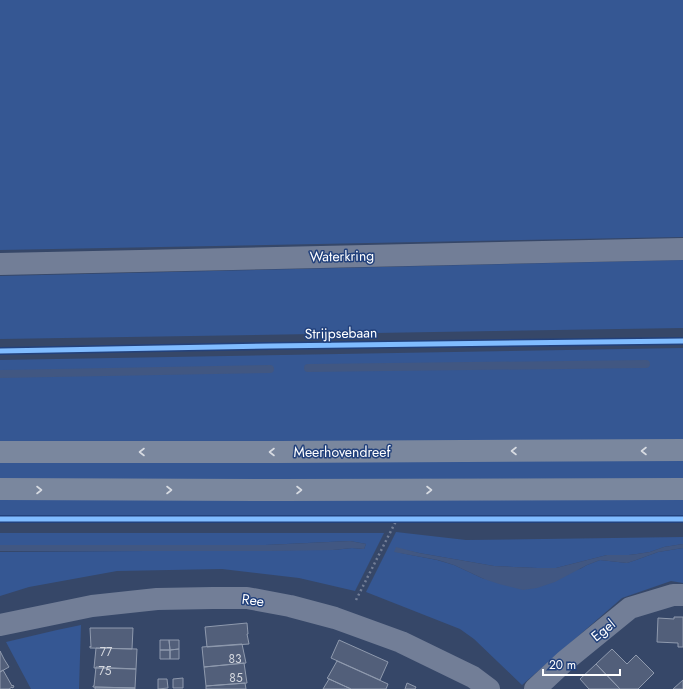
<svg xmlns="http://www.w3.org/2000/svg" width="683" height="689" viewBox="0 0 683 689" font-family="Jost,sans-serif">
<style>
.green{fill:#355793}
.water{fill:#415782}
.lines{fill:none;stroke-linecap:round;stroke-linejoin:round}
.stream{stroke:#415782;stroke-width:8}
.building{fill:#525f7a;stroke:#8f9aae}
.path{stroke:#727e97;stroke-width:2.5;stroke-dasharray:2 3;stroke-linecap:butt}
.minor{stroke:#727e97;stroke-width:22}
.major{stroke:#7a879e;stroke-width:22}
.cycleway-casing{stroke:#22417c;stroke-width:8}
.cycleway{stroke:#80bcff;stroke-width:5}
.oneway{stroke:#d7dbe2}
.labels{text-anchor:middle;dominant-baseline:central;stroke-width:3;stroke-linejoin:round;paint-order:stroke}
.number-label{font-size:12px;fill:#d4d7de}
.street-label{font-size:14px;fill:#fff;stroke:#22417c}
</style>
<rect width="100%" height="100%" fill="#364768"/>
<path class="green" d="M0,0H683V237L0,250Z
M683,260V328L0,339V276Z
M683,348V442H0V360Z
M0,460H683V479L0,481Z
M0,497L683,498V515H0Z
M396,532L466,540L683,537V544L664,547L650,552L637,554L629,555H607L556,568H537L494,566L419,553L396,548L401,553L437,560L454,565L484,579L580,569L587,565L600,560L627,563L636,560L658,552L683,548V583L671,581L622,598L522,685L474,639L460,629L366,592Z
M0,533H384L355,591L299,578L222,569L117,571L29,587L0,596V552L303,550H333L352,548L364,549L366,544L350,541L266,545H0Z
M81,625L79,689H31L6,642L57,630Z"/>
<path class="water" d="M350,541L366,544L364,549L352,548L333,550L272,551H0V545H266Z
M683,544V548L658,552L636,560L627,563L600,560L587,565L555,582L537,588L523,590L499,584L484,579L454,565L438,560L394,552L396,547L419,553L494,566L537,568H556L607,555H629L637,554L650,552L664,547Z"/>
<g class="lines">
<path class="stream" d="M308,368L646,364
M0,374L270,369"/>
</g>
<path class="building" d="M674,617H683V647H678V643L657,642L658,618L674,619Z
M247,623L248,634H247L249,644L207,647L205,627Z
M90,628H133L132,649L90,648V646L91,647Z
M160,640H169L170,650H160Z
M169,640H179V649L170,650Z
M339,640L388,662L380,680L331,658Z
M242,644L246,663L204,667L202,647Z
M96,648L137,649L136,669L94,668Z
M179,649V659H170V650Z
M612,649L627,664L636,655L654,673L638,689H620L596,664Z
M160,650H170V659H160Z
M0,651L4,659L9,667L0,672Z
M337,661L388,684L386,689H351L327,678L328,677Z
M244,663L247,683L206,686L204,667Z
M596,664L620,689H589L580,679Z
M96,667L136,669L135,688L93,687V686H94Z
M3,670L12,686L13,685L14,687L12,688V687L9,689H0V672Z
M183,678V688H173V679Z
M158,679H167L168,688L158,689Z
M329,679L351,689H323Z
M683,680V689H673Z
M245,683L246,689H206V686Z
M407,683L416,687L415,689H405Z
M95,687L135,688V689H95Z"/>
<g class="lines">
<path class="path" d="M356,600L397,519"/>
<path class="minor" d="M0,264L683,249
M0,625L92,606L157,599L213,598H247L290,606L335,618L401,642L473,677L489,689
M535,689L565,661L630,608L673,595H683"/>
<path class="major" d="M0,452H278L683,450
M0,489L278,490L683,489"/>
<defs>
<path id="cycleway" d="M0,351L270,346L683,341
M0,519H683"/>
</defs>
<use href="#cycleway" class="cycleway-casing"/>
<use href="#cycleway" class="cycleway"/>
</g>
<defs><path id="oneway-chevron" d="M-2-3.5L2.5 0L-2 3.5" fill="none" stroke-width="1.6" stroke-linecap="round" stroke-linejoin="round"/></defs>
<g class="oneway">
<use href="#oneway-chevron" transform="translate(514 451) rotate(180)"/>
<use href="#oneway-chevron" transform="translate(644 451) rotate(180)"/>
<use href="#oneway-chevron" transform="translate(142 452) rotate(180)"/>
<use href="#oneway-chevron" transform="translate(272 452) rotate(180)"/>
<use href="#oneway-chevron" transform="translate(39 490)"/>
<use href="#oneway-chevron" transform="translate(169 490)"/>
<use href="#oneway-chevron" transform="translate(299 490)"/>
<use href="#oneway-chevron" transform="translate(429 490)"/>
</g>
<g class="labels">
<g class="number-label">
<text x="106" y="652">77</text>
<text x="235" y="659">83</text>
<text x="105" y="671">75</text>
<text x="236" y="678">85</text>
</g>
<g class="street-label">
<text transform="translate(342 256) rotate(-1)">Waterkring</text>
<text transform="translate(341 333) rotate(-1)">Strijpsebaan</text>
<text x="342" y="452">Meerhovendreef</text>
<text transform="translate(253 600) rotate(7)">Ree</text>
<text transform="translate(603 630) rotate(-39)">Egel</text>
</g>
</g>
<path d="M543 669v6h77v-6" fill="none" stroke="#ffffff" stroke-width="2"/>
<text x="549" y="669" font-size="12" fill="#ffffff" stroke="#22417c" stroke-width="3" paint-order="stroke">20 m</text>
</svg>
